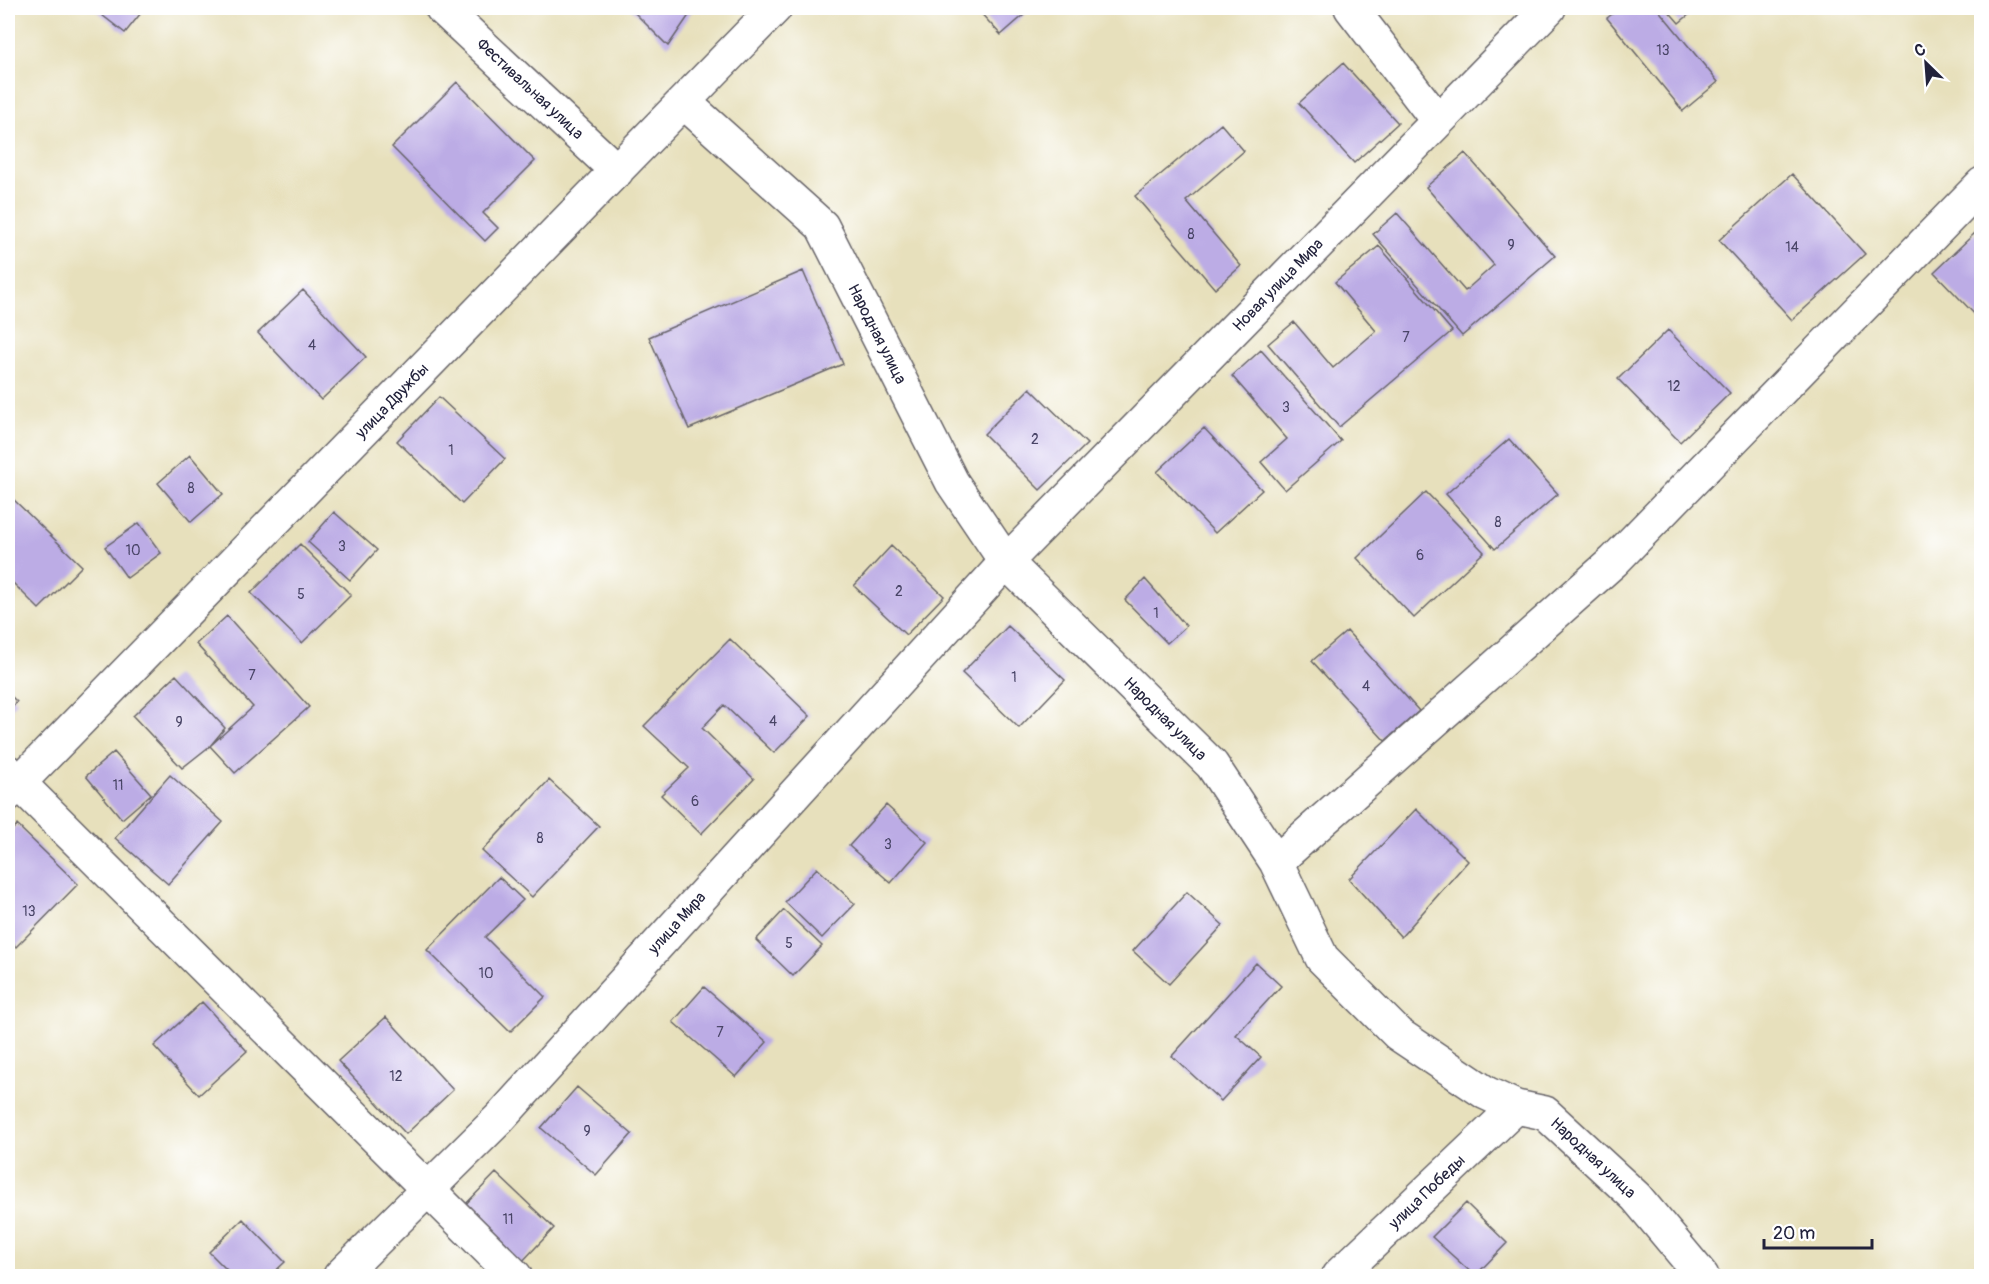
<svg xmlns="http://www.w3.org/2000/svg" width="1989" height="1284" viewBox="0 0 1989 1284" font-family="Pangolin,sans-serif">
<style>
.building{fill:#bcace5}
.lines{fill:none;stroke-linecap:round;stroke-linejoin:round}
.street-casing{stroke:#676468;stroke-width:36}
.street{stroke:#fff;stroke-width:33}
.labels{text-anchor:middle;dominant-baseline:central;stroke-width:6;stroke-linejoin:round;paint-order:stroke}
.number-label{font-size:14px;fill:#484466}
.street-label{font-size:16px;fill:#22223b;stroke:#fff}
</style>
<rect width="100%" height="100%" fill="#fff"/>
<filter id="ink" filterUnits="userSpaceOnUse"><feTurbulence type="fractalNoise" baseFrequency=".0167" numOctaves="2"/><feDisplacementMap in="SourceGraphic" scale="12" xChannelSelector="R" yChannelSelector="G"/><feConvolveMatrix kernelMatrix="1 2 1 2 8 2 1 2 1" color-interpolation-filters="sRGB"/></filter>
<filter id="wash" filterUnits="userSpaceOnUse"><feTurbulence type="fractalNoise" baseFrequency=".008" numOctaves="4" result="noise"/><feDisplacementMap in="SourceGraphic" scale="24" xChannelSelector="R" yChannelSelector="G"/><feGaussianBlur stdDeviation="1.35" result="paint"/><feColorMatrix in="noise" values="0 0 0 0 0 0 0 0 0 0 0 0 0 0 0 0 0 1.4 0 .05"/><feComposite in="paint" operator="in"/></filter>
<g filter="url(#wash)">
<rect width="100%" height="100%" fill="#e7e0bc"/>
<g id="blocks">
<path class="building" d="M93,8H145L125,33Z
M630,8H694L668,46Z
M976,8H1032L1001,35Z
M1620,8H1657L1718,82L1683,111L1607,18Z
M1666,8H1697L1679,23Z
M1343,63L1398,123L1354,163L1299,103Z
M457,82L535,161L483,213L498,228L485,241L392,147Z
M1221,124L1244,151L1186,201L1241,266L1215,289L1135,196Z
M1465,153L1555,256L1462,336L1373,234L1397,213L1465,291L1494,265L1426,187Z
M1792,174L1865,254L1792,320L1719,240Z
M1975,233L1982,240V322L1934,272Z
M1379,246L1452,331L1339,427L1268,344L1294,322L1333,368L1376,331L1335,282Z
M803,271L843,364L689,429L649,337Z
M303,290L366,357L321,400L258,333Z
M1668,330L1730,393L1680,442L1618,379Z
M1261,350L1341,441L1285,490L1261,462L1287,439L1232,376Z
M1030,388L1087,444L1040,490L984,434Z
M439,397L505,459L462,504L397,441Z
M1204,428L1262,490L1215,533L1157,472Z
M1509,439L1558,494L1495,549L1446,494Z
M190,455L223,494L191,522L158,483Z
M1426,492L1484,552L1414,618L1357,558Z
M12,498L82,566L39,609L8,578V503Z
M334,512L377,550L350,580L308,542Z
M139,523L161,553L127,578L105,547Z
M300,544L351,595L302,643L251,593Z
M891,546L944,596L906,635L854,586Z
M1145,579L1186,626L1167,643L1125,600Z
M227,616L309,707L235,773L210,746L182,768L133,716L176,675L225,728L210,746L253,707L196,644Z
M1008,626L1065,680L1019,728L962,673Z
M1347,631L1419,711L1385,741L1312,661Z
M730,639L810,716L774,753L724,705L702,728L754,779L701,834L661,795L689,768L644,726Z
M8,693L17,702L8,712Z
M114,752L151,794L122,819L86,776Z
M170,775L223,822L168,884L115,838Z
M549,780L599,826L532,897L482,851Z
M886,805L927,842L891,883L849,846Z
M1416,809L1468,861L1401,937L1349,879Z
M17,825L78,884L16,947L8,939V834Z
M817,868L855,904L822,938L785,902Z
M499,877L523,900L485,937L545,997L510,1032L427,950Z
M1187,892L1223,925L1169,984L1133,951Z
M784,910L822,946L793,976L756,940Z
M1256,963L1281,986L1236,1035L1261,1057L1221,1101L1172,1056Z
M704,987L767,1042L736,1077L673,1022Z
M202,1002L247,1051L199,1095L154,1046Z
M386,1017L453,1090L406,1134L338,1061Z
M577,1087L632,1134L596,1175L541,1128Z
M496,1173L554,1228L519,1265L461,1209Z
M1466,1203L1507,1243L1475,1276L1432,1237Z
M243,1219L285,1262L270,1276H233L209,1252Z"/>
</g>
</g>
<g filter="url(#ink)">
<use href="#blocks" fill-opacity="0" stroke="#676468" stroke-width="1.5"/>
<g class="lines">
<defs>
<path id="street" d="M442,8L617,171
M1351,8L1438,121
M685,103L822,226L952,482L1006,562L1212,765L1276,862L1322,958L1398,1034L1486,1093L1516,1107L1545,1113L1636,1197L1702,1276
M8,772L515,1276
M8,794L775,8
M1276,862L1614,561L1982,184
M340,1276L500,1118L1006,562L1549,8
M1338,1276L1516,1107"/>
</defs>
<use href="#street" class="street-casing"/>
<use href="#street" class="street"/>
</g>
</g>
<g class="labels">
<g class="number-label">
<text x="1663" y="50">13</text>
<text x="1191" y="234">8</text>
<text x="1511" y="245">9</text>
<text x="1792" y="247">14</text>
<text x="1406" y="337">7</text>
<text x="312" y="345">4</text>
<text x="1674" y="386">12</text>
<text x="1286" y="407">3</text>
<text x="1035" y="439">2</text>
<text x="451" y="450">1</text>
<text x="191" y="488">8</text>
<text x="1498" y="522">8</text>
<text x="342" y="546">3</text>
<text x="133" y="550">10</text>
<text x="1420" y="555">6</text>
<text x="899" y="591">2</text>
<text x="301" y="594">5</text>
<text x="1156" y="613">1</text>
<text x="252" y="675">7</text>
<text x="1014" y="677">1</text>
<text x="1366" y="686">4</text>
<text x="773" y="721">4</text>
<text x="179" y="722">9</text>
<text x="118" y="785">11</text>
<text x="695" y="801">6</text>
<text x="540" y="838">8</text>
<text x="888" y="844">3</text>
<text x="29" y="911">13</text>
<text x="789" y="943">5</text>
<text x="486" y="973">10</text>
<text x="720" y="1032">7</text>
<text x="396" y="1076">12</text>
<text x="587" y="1131">9</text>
<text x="508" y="1219">11</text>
</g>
<g class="street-label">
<text transform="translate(530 89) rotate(43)">Фестивальная улица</text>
<text transform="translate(1278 285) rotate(-46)">Новая улица Мира</text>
<text transform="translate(877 334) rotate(63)">Народная улица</text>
<text transform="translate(392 401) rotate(-46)">улица Дружбы</text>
<text transform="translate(1165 719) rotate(45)">Народная улица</text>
<text transform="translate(677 923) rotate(-48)">улица Мира</text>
<text transform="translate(1593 1158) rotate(43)">Народная улица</text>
<text transform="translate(1427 1192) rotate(-44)">улица Победы</text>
</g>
</g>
<rect width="1989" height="1284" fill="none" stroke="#fff" stroke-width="30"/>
<g transform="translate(1926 63) rotate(335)" stroke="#ffffff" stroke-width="4.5" paint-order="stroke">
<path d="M0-4.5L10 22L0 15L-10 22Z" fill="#22223b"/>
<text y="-9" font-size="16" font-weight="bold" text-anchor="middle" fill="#22223b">С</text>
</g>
<path d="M1764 1239v9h108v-9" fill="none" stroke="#22223b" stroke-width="3"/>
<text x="1773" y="1239" font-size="18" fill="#22223b" stroke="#ffffff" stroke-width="4.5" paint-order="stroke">20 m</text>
</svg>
